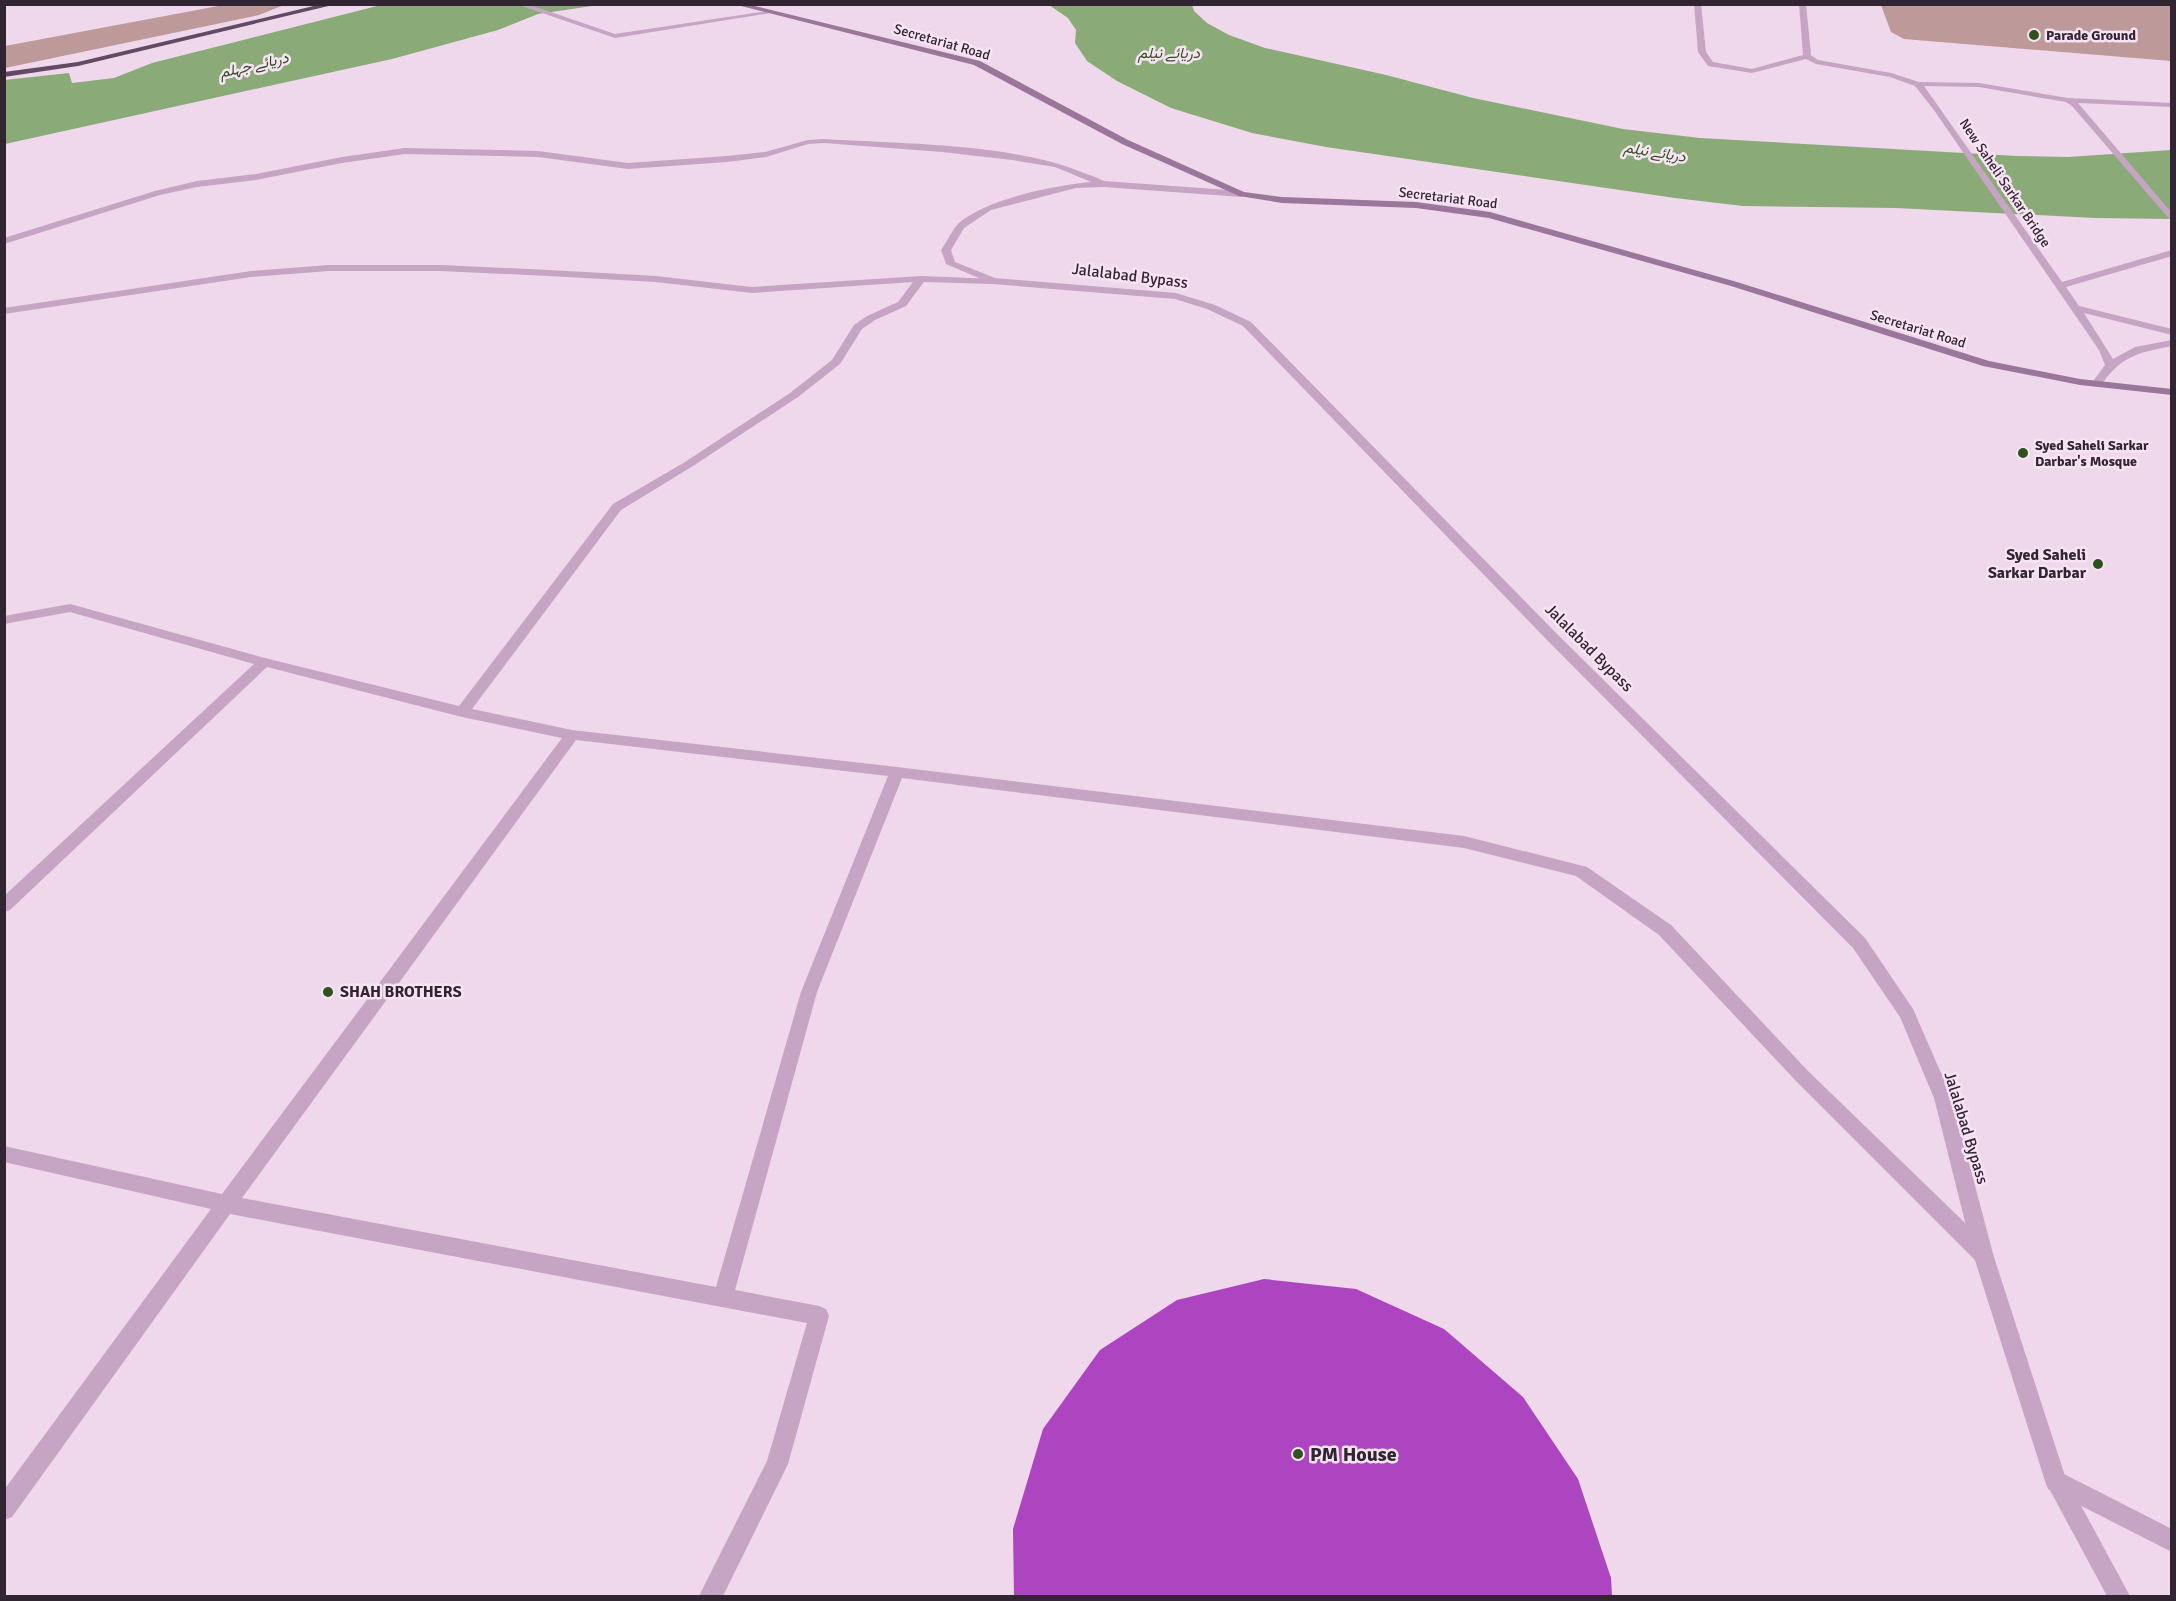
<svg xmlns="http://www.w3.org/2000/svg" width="2176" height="1601" viewBox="0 0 2176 1601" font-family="Signika,Vazirmatn,sans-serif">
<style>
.green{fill:#bd999a}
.water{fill:#8aab78}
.building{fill:#ae45c0}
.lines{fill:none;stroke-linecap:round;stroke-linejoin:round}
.minor{fill:#c6a4c4;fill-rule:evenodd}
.tertiary{fill:#c6a4c4;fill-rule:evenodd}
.secondary{fill:#99769a;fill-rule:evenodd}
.trunk{fill:#624a64;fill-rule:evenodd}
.poi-dot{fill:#2e511d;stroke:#f7e3f4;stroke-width:2}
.labels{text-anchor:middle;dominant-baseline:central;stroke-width:5;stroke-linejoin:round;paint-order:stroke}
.far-poi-label{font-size:14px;font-weight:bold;fill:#312532;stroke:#f7e3f4;text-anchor:start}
.far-street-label{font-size:14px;fill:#312532;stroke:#f7e3f4}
.far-water-label{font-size:15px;font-style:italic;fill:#2e511d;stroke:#f7e3f4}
.street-label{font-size:16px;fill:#312532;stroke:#f7e3f4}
.poi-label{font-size:16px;font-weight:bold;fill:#312532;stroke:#f7e3f4;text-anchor:end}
.near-poi-label{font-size:20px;font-weight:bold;fill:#312532;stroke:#f7e3f4;text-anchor:start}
</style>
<rect width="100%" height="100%" fill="#efd7ec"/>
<path class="green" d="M229,4L284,5L259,15L5,68V46Z
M1881,5H2171V61L1904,39L1891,32Z"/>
<path class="water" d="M381,5H599L538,14L498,30L392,59L5,144L4,80L69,73L72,83L114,78L152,63Z
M1049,5H1192L1194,11L1207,23L1229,35L1265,48L1386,75L1473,98L1623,129L1700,138L2017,156L2068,157L2171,150V219L2096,218L1896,208L1743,206L1675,198L1326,147L1252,133L1171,108L1117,81L1087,61L1075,43L1076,30L1068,18Z"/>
<path class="building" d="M1264,1279L1356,1289L1444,1329L1523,1397L1578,1479L1611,1578L1612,1596H1014L1013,1529L1043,1429L1100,1350L1177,1300Z"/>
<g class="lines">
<path class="minor" d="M516,4H527L615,34L768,11L771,13L615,38Z
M1694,4H1701L1706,52L1713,62L1752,69L1803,55L1799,4H1806L1811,55L1818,60L1891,73L1919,82L1979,83L2068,98L2172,103V107L2078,103L2172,213V222L2072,106L2066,102L1979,87L1924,86L2062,282L2172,250V256L2066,287L2079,306L2172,329V335L2084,313L2113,359L2135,347L2172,340V346C2136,353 2122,356 2100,386H2092L2091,384L2105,365L2099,350L1934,110L1915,86L1890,77L1816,64L1806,59L1752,73L1708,66L1698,52Z
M824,139C903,144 1011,143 1084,173C1092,176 1102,179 1108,184L1101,186L1055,167L1012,160L942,152L824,143L808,144L766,157L727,162L628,169L538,157L405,154L342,163L256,180L197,187L160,195L4,244V238L155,191L197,181L256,174L342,157L405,148L538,151L628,163L727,156L765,152L808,140Z
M329,265H441L549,270L656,276L752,287L921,276L996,279V283L993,284L924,282L906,306L875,320L862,329L840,364L798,397L693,466L621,510L472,709L572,730L897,767L1464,836L1587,867L1671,925L1808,1071L1990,1247L1993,1254L1990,1261L1983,1263L1976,1261L1796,1081L1659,935L1576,876L1464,848L902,778L817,992L735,1290L819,1306L826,1309L829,1316L788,1464L723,1596H699L767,1461L807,1323L230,1214L12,1517L4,1520V1490L211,1209L4,1162V1146L222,1194L562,738L462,717L267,667L10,910L4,912V896L254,664L70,612L4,624V616L70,604L265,658L459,706L613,504L685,462L790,393L832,360L854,325L867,316L898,302L913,282L752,293L656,282L549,276L441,271H329L251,277L4,314V308L251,271ZM576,740L888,776L801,992L716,1287L242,1198Z
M2056,1470L2172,1529V1552L2048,1489L2045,1481L2048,1473Z"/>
<path class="tertiary" d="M1104,181L1242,191L1246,194L1242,197L1104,187L1076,188L991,210L964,228L951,250L955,262L995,278L1176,293L1215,305L1251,322L1558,635L1865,938L1913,1009L1952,1098L1993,1254L2065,1476L2130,1596H2107L2045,1481L1973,1254L1934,1098L1900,1017L1853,948L1548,641L1243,326L1207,309L1175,299L993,284L946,264L941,250C947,242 952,230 959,223C989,197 1065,183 1104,181Z"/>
<path class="secondary" d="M733,4H747L980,61L1128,140L1244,192L1282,197L1416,202L1490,212L1737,282L1989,361L2080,379L2172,389V395L2080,385L1983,366L1731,286L1489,218L1416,208L1282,203L1239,196L1122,144L974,65Z"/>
<path class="trunk" d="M322,4H337L78,66L4,77V72L78,62Z"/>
</g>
<g class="poi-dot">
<circle cx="2034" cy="35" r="6"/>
<circle cx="2023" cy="453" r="6"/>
<circle cx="2098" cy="564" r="6"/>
<circle cx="328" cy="992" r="6"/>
<circle cx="1298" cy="1454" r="6"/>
</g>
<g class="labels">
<g class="far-poi-label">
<text x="2046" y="35">Parade Ground</text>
<text x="2035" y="445">Syed Saheli Sarkar<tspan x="2035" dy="16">Darbar's Mosque</tspan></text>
</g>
<g class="far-street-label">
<text transform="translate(942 42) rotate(16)">Secretariat Road</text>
<text transform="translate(2005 183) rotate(56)">New Saheli Sarkar Bridge</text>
<text transform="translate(1448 198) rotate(7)">Secretariat Road</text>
<text transform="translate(1918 329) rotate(17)">Secretariat Road</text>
</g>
<g class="far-water-label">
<text x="1169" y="53">دریائے نیلم</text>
<text transform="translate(254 65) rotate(-13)">دریائے جہلم</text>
<text transform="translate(1655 152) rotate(9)">دریائے نیلم</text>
</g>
<g class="street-label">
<text transform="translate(1130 276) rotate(7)">Jalalabad Bypass</text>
<text transform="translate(1589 648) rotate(45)">Jalalabad Bypass</text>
<text transform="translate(1966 1128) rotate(73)">Jalalabad Bypass</text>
</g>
<g class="poi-label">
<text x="2086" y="555">Syed Saheli<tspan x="2086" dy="18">Sarkar Darbar</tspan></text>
<text x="340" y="992" text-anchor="start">SHAH BROTHERS</text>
</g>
<g class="near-poi-label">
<text x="1310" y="1454">PM House</text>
</g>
</g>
<rect width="2176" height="1601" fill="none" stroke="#312532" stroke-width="12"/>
</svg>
